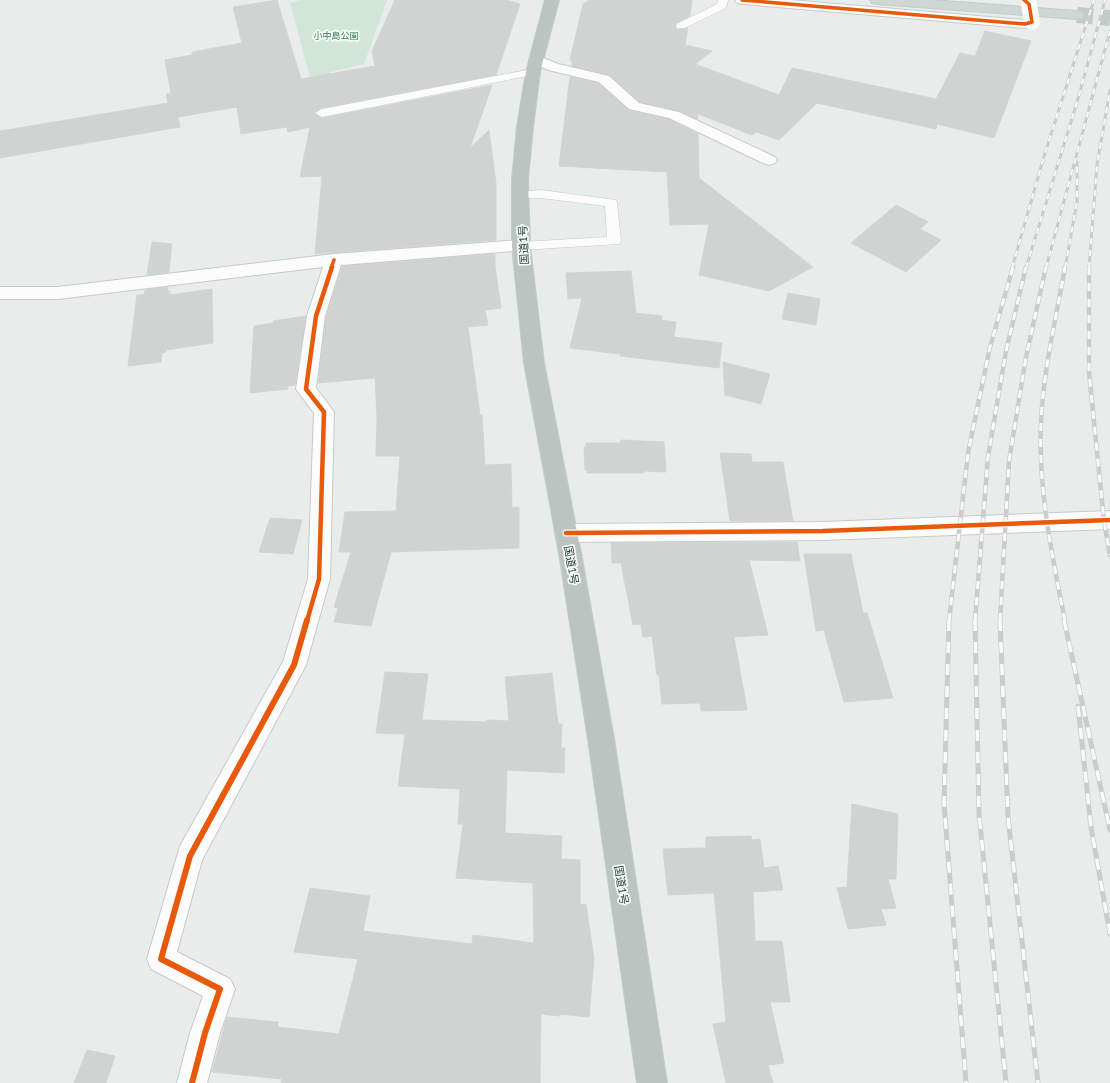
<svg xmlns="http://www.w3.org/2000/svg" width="1110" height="1083" viewBox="0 0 1110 1083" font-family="Lato,'Noto Sans JP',sans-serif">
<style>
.green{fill:#d1e6d8}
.building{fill:#cfd4d2;stroke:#d1d6d4}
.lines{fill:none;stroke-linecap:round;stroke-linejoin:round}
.primary-tunnel{stroke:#c1cbc8;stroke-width:16;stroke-dasharray:16 8;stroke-linecap:butt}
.lane-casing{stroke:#c5cac8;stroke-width:1}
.street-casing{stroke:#c5cac8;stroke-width:2}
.primary-casing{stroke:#c3ccc9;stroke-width:2}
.highway-casing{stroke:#c3ccc9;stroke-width:2}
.lane{fill:#fcfcfc;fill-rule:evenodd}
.street{fill:#fcfcfc;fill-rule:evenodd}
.primary{fill:#cfd7d5;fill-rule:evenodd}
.highway{fill:#bcc4c2;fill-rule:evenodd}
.rail-far2-casing{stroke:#c9cdcc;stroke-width:3}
.rail-far1-casing{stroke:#c9cdcc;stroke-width:4.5}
.rail-casing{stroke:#c9cdcc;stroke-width:5}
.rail-far2{stroke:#f7fbf9;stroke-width:2;stroke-dasharray:6;stroke-linecap:butt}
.rail-far1{stroke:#f7fbf9;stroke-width:3;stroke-dasharray:8;stroke-linecap:butt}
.rail{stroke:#f7fbf9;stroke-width:3.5;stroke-dasharray:11;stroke-linecap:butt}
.street-bridge-casing{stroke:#c5cac8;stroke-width:16;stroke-linecap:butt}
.street-bridge{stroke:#fcfcfc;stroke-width:16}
.cycleway-far2-casing{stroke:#f7fbf9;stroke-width:5.5}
.cycleway-far1-casing{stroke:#f7fbf9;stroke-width:7}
.cycleway-casing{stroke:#f7fbf9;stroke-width:8}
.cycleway-far2{stroke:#e8590c;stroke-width:3.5}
.cycleway-far1{stroke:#e8590c;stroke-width:4.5}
.cycleway{stroke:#e8590c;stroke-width:6}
.labels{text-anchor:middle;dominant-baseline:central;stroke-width:3.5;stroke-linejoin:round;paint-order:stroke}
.far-park-label{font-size:9px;fill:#2d7a4b;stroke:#f7fbf9}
.street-label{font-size:11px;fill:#24423a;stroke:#f7fbf9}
</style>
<rect width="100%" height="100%" fill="#e8edeb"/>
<path class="green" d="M302,0H387L364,64L330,72L329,87L313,89L290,3Z"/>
<path class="building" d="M277,0L301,79L375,66L372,51L395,0H506L520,4L496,75L322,108L314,113L322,118L492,85L470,148L489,130L496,184V240L315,254L322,176L300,177L310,127L288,132L287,127L241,134L237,107L178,117L180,127L0,158V131L168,103L166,94L171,93L165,60L192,55V52L242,43L233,7Z
M590,0H692L690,16L676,23L675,27L677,30L688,28L685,45L712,51L695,64L779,95L792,68L936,99L960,53L975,56L985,31L1031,41L994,138L937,124L936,129L817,103L779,140L756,132L752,135L698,114V119L679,111L640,102L609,75L572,66V61L570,60L583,4Z
M570,77L598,83L629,110L669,119L698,134L699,178L813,267L769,291L699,275L709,224L670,225L667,172L559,166Z
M896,205L928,222L920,229L941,240L906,272L851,243Z
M152,242L172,244L169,272L147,275Z
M495,254V266L501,308L485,310L488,325L468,327L480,415H482L485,465L511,464L512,508L519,507V548L391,552L371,626L334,622L338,608L334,607L351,552H339L345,512L396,511L400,456H376L377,416L375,378L318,383L326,316L342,266Z
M631,271L636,313L662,316L661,320L676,322L674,337L722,343L719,368L620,356V354L570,348L582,298L568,299L566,273Z
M168,287L167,291H170V295L212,289L213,343L166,350V352L162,353L161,362L128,366L137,295H144L145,290Z
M788,293L820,299L816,325L782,319Z
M306,316L295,385L288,386V389L250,393L254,326L273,323V321Z
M723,362L770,374L761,404L725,395Z
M621,440L664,442L666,472L644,471V473H587V470H585L584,447H586V443H620Z
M720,453L751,454L752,462H783L793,521H730Z
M270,518L302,520L293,554L259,552Z
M797,542L800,561L749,560L768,635L734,637L747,710L701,711L700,703L662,704L659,675H657L652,636L643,637L641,624L633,625L621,563H612L611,543Z
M804,554H851L863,613H867L893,698L844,702L824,630L816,631Z
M385,672L428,674L422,720L487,722V720L509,721L505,677L552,673L558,724H562L561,748H565L564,773L507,770L505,833L562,836L561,859L580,860V905L586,904L594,959L589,1017L560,1014V1016L541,1014L540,1083H281L282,1079L212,1072L227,1017L278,1022L277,1027L339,1034L358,959L294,952L310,888L370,896L363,931L472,944L473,935L534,943L533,883L456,878L463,824H458L460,789L398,786L405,734L376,733Z
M852,804L898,814L896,879H888L896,908L881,909L886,925L848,929L837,888L847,887Z
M751,836L752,840L760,839L764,868L778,866L783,890L753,892L755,941H782L790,1002H770L784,1063L768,1065L773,1083H726L713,1024L726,1022L714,893L668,895L663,849L706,848V837Z
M87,1050L115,1056L106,1083H74Z"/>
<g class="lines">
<path class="primary-tunnel" d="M1077,15L1110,18"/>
<defs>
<path id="lane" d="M718,0H728L726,8L685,28H677L676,26L677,24L717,4Z
M533,69L537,70L539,72L537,74L322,117L318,115L316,113L318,111L322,109Z
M541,190L616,200L617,203L621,241L619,244L521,250L516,249L514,246L516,243L521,242L607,237L605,206L541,198H516L515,195L516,192Z"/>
<path id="street" d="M735,0H790L1025,20L1032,18L1037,19L1039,22L1037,25L1025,28L742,4L737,3Z
M536,55L558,64L609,76L639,103L679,112L775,157L777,160L775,163L769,165L763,163L669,118L629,109L599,82L548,70L531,62L529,59L531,56Z
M521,240L527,242L530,246L527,250L341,265L325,316L316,388L334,412L330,579L306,665L202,860L177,952L230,979L235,989L220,1033L207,1083H177L190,1033L203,996L151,969L147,959L180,846L283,662L308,579L314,413L296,389L307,316L323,267L58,299H0V287H58L334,254Z
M1110,511V529L823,540L566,542L558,539L555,533L558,527L566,524L823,522Z"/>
<path id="primary" d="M870,0H931L1077,11L1082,12L1084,15L1082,18L1077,19L877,4L872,3Z"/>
<path id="highway" d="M545,0H559L540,72L533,127L528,179L530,246L544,363L581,553L614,739L667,1083H637L588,739L559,553L524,363L512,246V179L517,127L526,72Z"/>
</defs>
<use href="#lane" class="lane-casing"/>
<use href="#street" class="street-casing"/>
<use href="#primary" class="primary-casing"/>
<use href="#highway" class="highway-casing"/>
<use href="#lane" class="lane"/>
<use href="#street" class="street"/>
<use href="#primary" class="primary"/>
<use href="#highway" class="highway"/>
<defs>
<path id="rail-far2" d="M1012,268L1045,153L1094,0
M1026,268L1078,99L1105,0
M1046,268L1110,31
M1065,268L1077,202V162
M1089,268L1097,165L1110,90"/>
<path id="rail-far1" d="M1089,267V372L1104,521L1110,555
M949,621L968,453L990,347L1013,267
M975,621L988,457L1006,351L1026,267
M1000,621L1009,461L1026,357L1046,267
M1065,621C1052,555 1038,490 1041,423C1043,371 1056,319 1065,267"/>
<path id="rail" d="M949,620L944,804L966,1083
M975,620L979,814L1006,1083
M1000,620L1008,817L1038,1083
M1064,620L1110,830
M1078,706L1091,827L1110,934"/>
</defs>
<use href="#rail-far2" class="rail-far2-casing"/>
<use href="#rail-far1" class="rail-far1-casing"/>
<use href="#rail" class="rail-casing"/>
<use href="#rail-far2" class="rail-far2"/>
<use href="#rail-far1" class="rail-far1"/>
<use href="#rail" class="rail"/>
<defs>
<path id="street-bridge" d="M1029,4L1032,22"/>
</defs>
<use href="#street-bridge" class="street-bridge-casing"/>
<use href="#street-bridge" class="street-bridge"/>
<defs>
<path id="cycleway-far2" d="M742,0L1025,24L1032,22L1029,4L1024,0
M331,268L334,260"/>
<path id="cycleway-far1" d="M566,533L823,531L1110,520
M307,621L319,579L324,412L306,389L316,316L332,267"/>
<path id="cycleway" d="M192,1083L205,1033L220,989L161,959L190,856L294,665L307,620"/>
</defs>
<use href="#cycleway-far2" class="cycleway-far2-casing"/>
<use href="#cycleway-far1" class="cycleway-far1-casing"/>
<use href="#cycleway" class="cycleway-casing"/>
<use href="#cycleway-far2" class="cycleway-far2"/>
<use href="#cycleway-far1" class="cycleway-far1"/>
<use href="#cycleway" class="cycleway"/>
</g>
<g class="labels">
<g class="far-park-label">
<text x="336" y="35">小中島公園</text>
</g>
<g class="street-label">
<text transform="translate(523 245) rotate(-93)">国道1号</text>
<text transform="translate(572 565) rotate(80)">国道1号</text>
<text transform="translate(622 885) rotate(81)">国道1号</text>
</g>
</g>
</svg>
